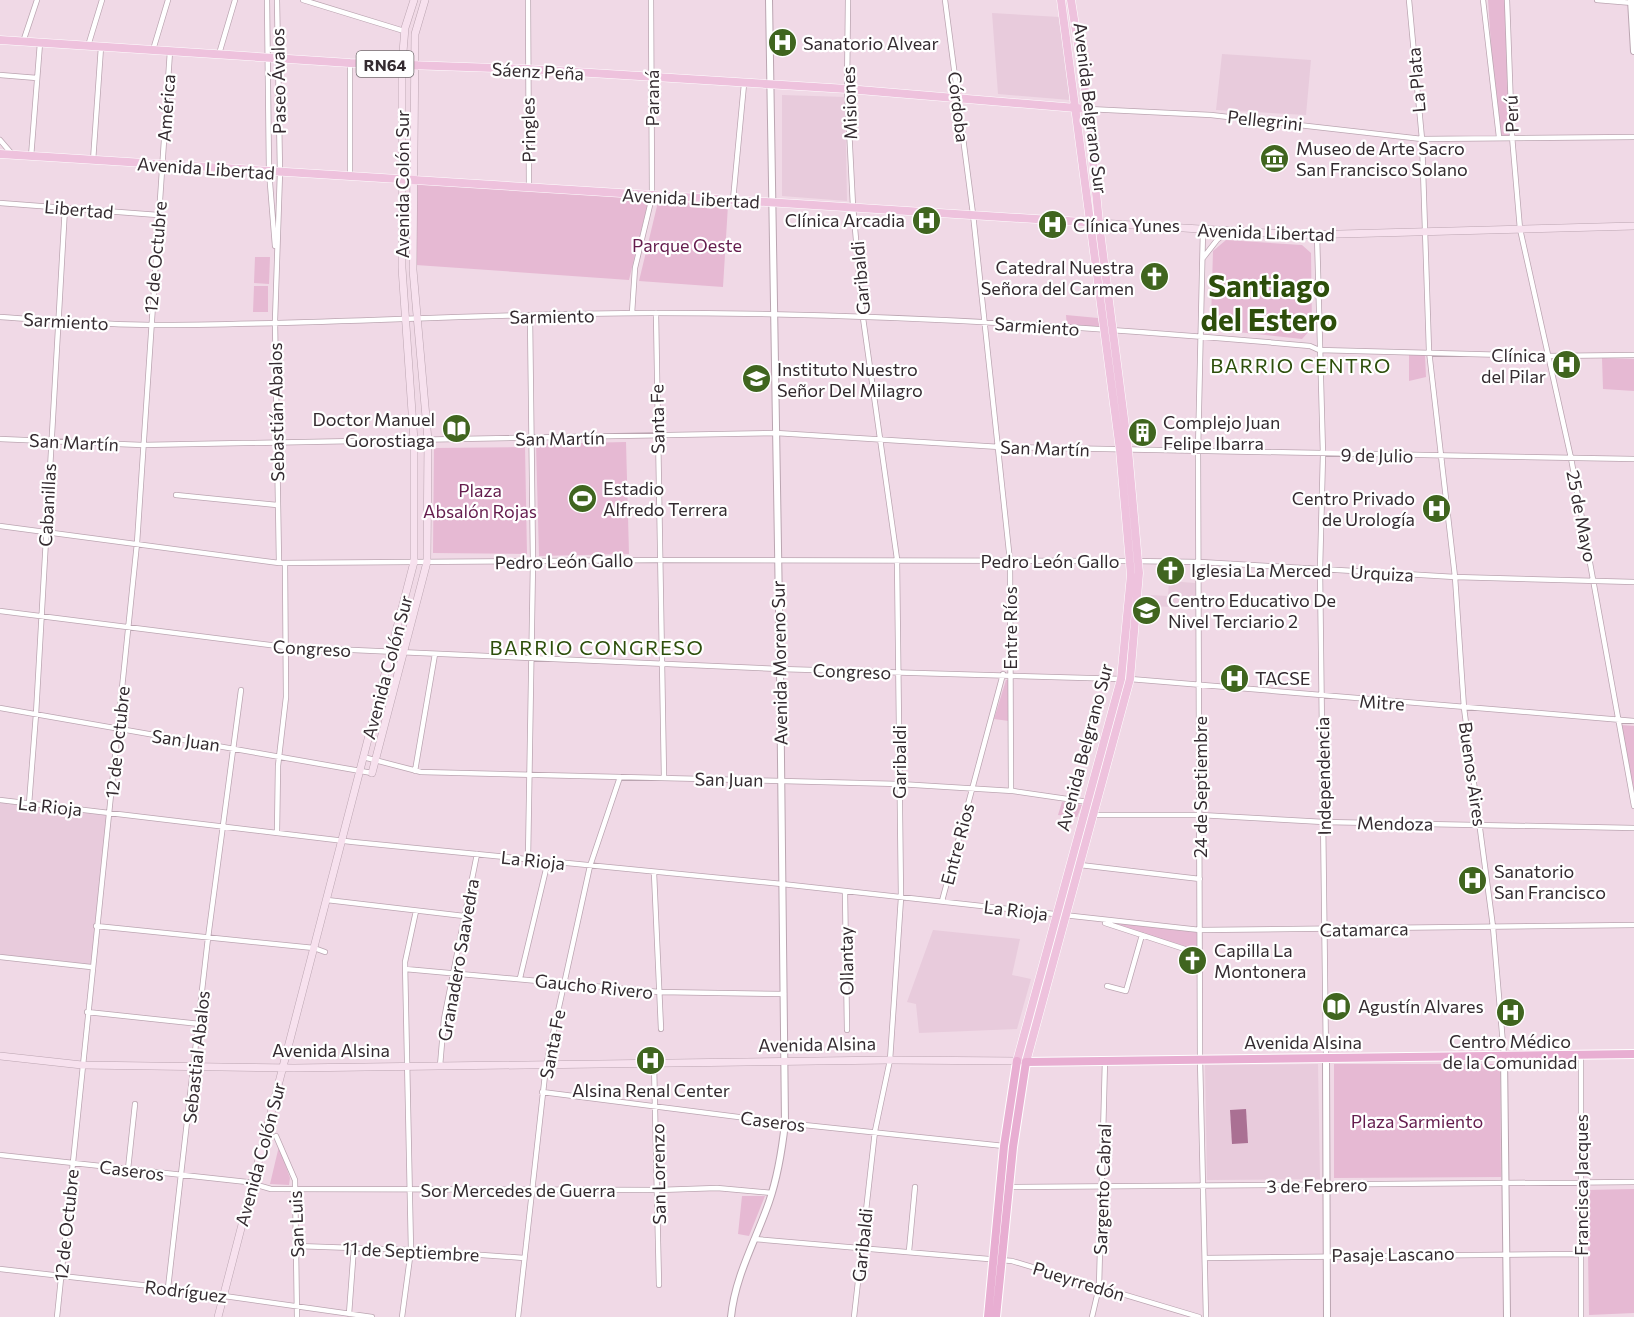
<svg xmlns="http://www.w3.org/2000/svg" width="1634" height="1317" viewBox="0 0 1634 1317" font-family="Commissioner,sans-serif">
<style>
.built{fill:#e8cbdc}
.green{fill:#e6b9d3}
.water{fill:#aa7093}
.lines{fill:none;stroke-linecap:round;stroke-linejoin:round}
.minor-casing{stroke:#bba5b1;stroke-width:6}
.tertiary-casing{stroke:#bba5b1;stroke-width:8}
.secondary-casing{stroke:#bba5b1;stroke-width:8}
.primary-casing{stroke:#fff;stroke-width:9}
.trunk-casing{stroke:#fff;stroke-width:10}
.minor{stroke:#fff;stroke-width:4.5}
.tertiary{stroke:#fff;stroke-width:6}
.secondary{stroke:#f7e1ee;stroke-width:7}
.primary{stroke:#eec2dd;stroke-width:8}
.trunk{stroke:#e8aed2;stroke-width:8}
.labels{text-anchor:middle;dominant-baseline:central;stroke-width:4.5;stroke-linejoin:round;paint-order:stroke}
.shield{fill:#fff;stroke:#716b6e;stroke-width:1.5}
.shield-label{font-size:16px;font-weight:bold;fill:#342b30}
.poi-label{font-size:18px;fill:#342b30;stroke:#fff;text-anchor:start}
.street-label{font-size:18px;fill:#342b30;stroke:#fff}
.park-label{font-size:18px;fill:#641c4d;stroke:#fff}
.neighbourhood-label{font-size:20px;letter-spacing:1.5px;fill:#2d4e0b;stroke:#fff}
.town-label{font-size:30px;font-weight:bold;fill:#2d4e0b;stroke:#fff}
</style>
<rect width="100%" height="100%" fill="#f0d9e6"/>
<path class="built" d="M992,13L1060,17L1070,100L998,94Z
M1222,54L1311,60L1306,115L1216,110Z
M782,95L845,97L847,201L782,196Z
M1169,581L1195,583L1196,608L1150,606L1151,595L1168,596Z
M0,799L109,812L91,967L0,957Z
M933,930L1020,939L1012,975L1031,979L1017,1029L919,1033L916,1004L907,1002Z
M1318,1064L1320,1179L1207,1180L1205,1065Z"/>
<path class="green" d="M1488,0H1509L1510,136L1497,135Z
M417,183L649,198L629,280L416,265Z
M658,202L728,205L723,287L639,281Z
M1226,240L1302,245L1311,253L1312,328L1302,339L1219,330L1211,320L1213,251Z
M255,257H270L269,284L254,283Z
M254,286H268V312H253Z
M1066,315L1098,318L1100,330L1067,328Z
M1409,355H1425L1426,377L1409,381Z
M1602,358L1634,359V391L1603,389Z
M626,442L629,554L539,556L536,444Z
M525,447L527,554L433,553L434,448Z
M1006,680H1009V721L994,719Z
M1621,725L1634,726V793Z
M1062,802L1082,805L1077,817L1058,815Z
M1117,923L1197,932V950L1117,926Z
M1334,1064H1500L1501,1177L1334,1178Z
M279,1146L290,1178L289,1185L270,1184Z
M1634,1189V1313L1589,1315L1587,1190Z
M742,1196H765L749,1236L738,1234Z"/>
<path class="water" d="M1246,1109L1248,1143L1232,1144L1230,1110Z"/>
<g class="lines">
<defs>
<path id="minor" d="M267,0L269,171L275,246
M277,0L280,172L275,321L279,563
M303,0L404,31
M528,0L529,188
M848,0L847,89L853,206L863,318L897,559L901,898L890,1060L875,1131L854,1317
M945,0L973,214L1010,561L1011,791
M1409,0L1422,139L1429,351L1455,577L1464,708L1493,927L1504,1056
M1483,0L1499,137
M1507,0L1512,136L1520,229L1571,458L1634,806
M1597,0L1633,3
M23,42L37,0
M88,46L102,0
M153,50L168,0
M219,54L235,0
M350,63V176
M0,75L37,78
M1088,109L1211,115L1422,139L1634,137
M0,140L12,154
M31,157L40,43
M93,161L101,47
M733,200L744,84
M0,203L158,215
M1203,230L1198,451L1200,1059L1206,1317
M1317,235L1323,454L1320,569L1326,1059
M1203,258L1217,240L1227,232
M632,313L635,268L652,197L651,0
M656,313L664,777
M0,317C50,320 101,325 151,325C318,325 485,313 652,313C872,313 1092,326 1310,346L1319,350L1547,356L1634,355
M0,439L142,445L776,433L1000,447L1634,459
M176,495L277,505
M0,526L279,563L658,560L1131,561L1200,562L1455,577L1634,582
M0,611L286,647L780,669L1122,679
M1130,679L1634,721
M0,708L372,773
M363,757L421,772L899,784L1013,791L1088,802
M415,771L435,654
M0,800L353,842L782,884L1200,930L1634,925
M29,804L36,714L65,207
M1083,815H1200L1324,822L1634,828
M277,832L278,766L286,697L285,563
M528,859L533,562L530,316
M1080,865L1200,879
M654,873L661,1029
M845,891L847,1030
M327,900L464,916
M942,901L1003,674
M1105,923L1200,954
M96,926L314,948L325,952
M0,957L91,967
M405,969L659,992L784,994
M520,978L548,861
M1107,986L1126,991L1142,935
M87,1012L200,1024
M654,1064L659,1285
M440,1066L444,1019L477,854
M542,1092L785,1123L1004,1146
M276,1136L295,1180L297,1317
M0,1155L247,1182L271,1189L659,1190L717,1188L772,1193
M128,1169L135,1104
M1010,1187L1634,1182
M754,1239L1012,1261L1199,1317
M297,1246L411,1250L524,1258
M909,1251L915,1187
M1205,1258L1581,1254
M0,1269L168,1288L372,1317
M168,1288L208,938L241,690
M349,1314L354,1247
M57,1317L137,543L170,51
M402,1317L411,1250L405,962L416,911
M518,1317L546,1066L590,866L620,777
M1092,1317L1099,1287L1105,1060
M1581,1317V1054"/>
<path id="tertiary" d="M1631,0L1634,51
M1504,1056L1507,1317
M1326,1059L1327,1317
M731,1317C735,1276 756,1240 769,1202C778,1176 782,1150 785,1123L780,669L769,0"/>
<path id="secondary" d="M1099,223L1303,235L1634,226
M372,773L427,562L428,440L413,270L415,34L425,0
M0,1056L82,1065L294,1068L890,1060L1020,1061
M218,1317L414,562V441L402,268V64L405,28L414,0"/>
<path id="primary" d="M0,40L350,63L527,69L847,89L1088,109
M0,154L1099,223
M1017,1061L1121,679L1131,575L1120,450L1061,0
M1026,1062L1130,679L1139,573L1128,450L1099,223L1088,109L1071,0"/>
<path id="trunk" d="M988,1317L1004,1146L1017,1061
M996,1317L1013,1147L1026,1062L1634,1054"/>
</defs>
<use href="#minor" class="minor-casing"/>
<use href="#tertiary" class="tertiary-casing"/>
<use href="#secondary" class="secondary-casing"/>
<use href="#primary" class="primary-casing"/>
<use href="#trunk" class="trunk-casing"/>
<use href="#minor" class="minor"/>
<use href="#tertiary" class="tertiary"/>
<use href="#secondary" class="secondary"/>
<use href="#primary" class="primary"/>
<use href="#trunk" class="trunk"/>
</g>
<defs>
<symbol id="hospital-disc" viewBox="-11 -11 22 22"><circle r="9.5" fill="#40651f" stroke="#fff"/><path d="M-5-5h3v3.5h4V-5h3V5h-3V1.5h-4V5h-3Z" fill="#fff"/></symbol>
<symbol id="museum-disc" viewBox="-11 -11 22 22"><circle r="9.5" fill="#40651f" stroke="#fff"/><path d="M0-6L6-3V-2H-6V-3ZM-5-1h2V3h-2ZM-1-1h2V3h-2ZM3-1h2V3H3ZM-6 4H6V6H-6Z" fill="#fff"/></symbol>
<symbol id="church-disc" viewBox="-11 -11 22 22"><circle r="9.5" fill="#40651f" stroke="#fff"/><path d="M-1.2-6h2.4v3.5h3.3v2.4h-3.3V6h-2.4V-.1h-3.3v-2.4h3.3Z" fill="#fff"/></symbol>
<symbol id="university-disc" viewBox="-11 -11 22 22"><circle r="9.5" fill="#40651f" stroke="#fff"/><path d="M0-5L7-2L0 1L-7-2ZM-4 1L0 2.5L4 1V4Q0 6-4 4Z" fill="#fff"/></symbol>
<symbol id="library-disc" viewBox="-11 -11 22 22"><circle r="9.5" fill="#40651f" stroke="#fff"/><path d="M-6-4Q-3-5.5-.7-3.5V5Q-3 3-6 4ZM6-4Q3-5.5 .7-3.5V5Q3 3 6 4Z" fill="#fff"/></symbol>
<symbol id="building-disc" viewBox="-11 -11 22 22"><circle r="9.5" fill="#40651f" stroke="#fff"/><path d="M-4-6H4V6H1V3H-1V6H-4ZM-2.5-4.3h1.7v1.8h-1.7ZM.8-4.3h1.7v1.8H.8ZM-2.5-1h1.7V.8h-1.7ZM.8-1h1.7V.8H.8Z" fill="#fff"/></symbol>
<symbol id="stadium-disc" viewBox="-11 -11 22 22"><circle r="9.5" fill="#40651f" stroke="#fff"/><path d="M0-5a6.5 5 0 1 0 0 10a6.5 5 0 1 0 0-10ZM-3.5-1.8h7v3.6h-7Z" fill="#fff"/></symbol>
</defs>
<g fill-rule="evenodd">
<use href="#hospital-disc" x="766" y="26" width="33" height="33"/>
<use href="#museum-disc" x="1258" y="142" width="33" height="33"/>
<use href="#hospital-disc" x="910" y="204" width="33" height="33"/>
<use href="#hospital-disc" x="1036" y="208" width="33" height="33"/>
<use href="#church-disc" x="1138" y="260" width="33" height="33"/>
<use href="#hospital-disc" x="1550" y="348" width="33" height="33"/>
<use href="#university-disc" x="740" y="362" width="33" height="33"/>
<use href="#library-disc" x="440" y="412" width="33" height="33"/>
<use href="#building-disc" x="1126" y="416" width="33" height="33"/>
<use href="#stadium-disc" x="566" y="482" width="33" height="33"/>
<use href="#hospital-disc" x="1420" y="492" width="33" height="33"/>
<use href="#church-disc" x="1154" y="554" width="33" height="33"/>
<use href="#university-disc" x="1130" y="594" width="33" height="33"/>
<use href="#hospital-disc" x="1218" y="662" width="33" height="33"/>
<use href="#hospital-disc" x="1456" y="864" width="33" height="33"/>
<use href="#church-disc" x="1176" y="944" width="33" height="33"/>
<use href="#library-disc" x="1320" y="990" width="33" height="33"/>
<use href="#hospital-disc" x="1494" y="996" width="33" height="33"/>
<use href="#hospital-disc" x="634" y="1044" width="33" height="33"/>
</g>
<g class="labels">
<rect class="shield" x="356.5" y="51" width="57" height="26" rx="4.5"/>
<g class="shield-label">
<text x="385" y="64">RN64</text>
</g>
<g class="poi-label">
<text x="803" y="43">Sanatorio Alvear</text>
<text x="1296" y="148">Museo de Arte Sacro<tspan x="1296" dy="21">San Francisco Solano</tspan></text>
<text x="905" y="220" text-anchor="end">Clínica Arcadia</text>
<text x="1073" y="225">Clínica Yunes</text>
<text x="1134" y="267" text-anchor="end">Catedral Nuestra<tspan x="1134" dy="21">Señora del Carmen</tspan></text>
<text x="1546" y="355" text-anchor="end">Clínica<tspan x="1546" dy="21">del Pilar</tspan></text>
<text x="777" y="369">Instituto Nuestro<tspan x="777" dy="21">Señor Del Milagro</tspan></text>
<text x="435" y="419" text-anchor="end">Doctor Manuel<tspan x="435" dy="21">Gorostiaga</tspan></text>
<text x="1163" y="422">Complejo Juan<tspan x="1163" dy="21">Felipe Ibarra</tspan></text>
<text x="603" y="488">Estadio<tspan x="603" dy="21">Alfredo Terrera</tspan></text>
<text x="1415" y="498" text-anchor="end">Centro Privado<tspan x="1415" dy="21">de Urología</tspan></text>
<text x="1191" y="570">Iglesia La Merced</text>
<text x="1168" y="600">Centro Educativo De<tspan x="1168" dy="21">Nivel Terciario 2</tspan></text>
<text x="1255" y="678">TACSE</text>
<text x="1494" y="871">Sanatorio<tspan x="1494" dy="21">San Francisco</tspan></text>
<text x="1214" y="950">Capilla La<tspan x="1214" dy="21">Montonera</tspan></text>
<text x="1358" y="1006">Agustín Alvares</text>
<text x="1510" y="1041" text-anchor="middle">Centro Médico<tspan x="1510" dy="21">de la Comunidad</tspan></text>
<text x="651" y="1090" text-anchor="middle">Alsina Renal Center</text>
</g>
<g class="street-label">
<text transform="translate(538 71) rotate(3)">Sáenz Peña</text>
<text transform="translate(1416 80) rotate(-95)">La Plata</text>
<text transform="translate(278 81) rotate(-91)">Paseo Ávalos</text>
<text transform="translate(652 98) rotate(-90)">Paraná</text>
<text transform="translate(849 103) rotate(-92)">Misiones</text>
<text transform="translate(959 107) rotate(83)">Córdoba</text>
<text transform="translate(166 108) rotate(-86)">América</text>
<text transform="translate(1091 108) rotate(83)">Avenida Belgrano Sur</text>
<text transform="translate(1511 114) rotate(-92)">Perú</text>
<text transform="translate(1265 120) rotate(6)">Pellegrini</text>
<text transform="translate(528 130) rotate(-91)">Pringles</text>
<text transform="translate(206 168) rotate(4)">Avenida Libertad</text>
<text transform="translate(402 184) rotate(-90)">Avenida Colón Sur</text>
<text transform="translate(691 198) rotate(3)">Avenida Libertad</text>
<text transform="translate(79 209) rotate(5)">Libertad</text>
<text transform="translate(1266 232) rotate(2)">Avenida Libertad</text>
<text transform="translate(155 257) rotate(-85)">12 de Octubre</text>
<text transform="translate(860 278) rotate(-95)">Garibaldi</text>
<text transform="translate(552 316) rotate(-1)">Sarmiento</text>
<text transform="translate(66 321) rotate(3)">Sarmiento</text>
<text transform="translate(1037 326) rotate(4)">Sarmiento</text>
<text transform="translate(276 412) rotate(-91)">Sebastián Abalos</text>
<text transform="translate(657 419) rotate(-91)">Santa Fe</text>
<text transform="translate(560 438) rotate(-1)">San Martín</text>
<text transform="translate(74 442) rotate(3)">San Martín</text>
<text transform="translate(1045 448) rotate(2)">San Martín</text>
<text transform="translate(1377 455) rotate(1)">9 de Julio</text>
<text transform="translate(47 505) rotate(-87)">Cabanillas</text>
<text transform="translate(1582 516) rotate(79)">25 de Mayo</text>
<text transform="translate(564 561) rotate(-1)">Pedro León Gallo</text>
<text x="1050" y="561">Pedro León Gallo</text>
<text transform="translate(1382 573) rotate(3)">Urquiza</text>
<text transform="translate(1010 628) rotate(-90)">Entre Ríos</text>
<text transform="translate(312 648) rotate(3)">Congreso</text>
<text transform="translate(779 663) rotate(-91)">Avenida Moreno Sur</text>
<text transform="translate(387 667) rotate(-75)">Avenida Colón Sur</text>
<text transform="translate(852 671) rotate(2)">Congreso</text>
<text transform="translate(1382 702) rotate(4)">Mitre</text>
<text transform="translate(186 740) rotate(8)">San Juan</text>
<text transform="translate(117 742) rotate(-84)">12 de Octubre</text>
<text transform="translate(1084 747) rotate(-75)">Avenida Belgrano Sur</text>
<text transform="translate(899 762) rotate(-90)">Garibaldi</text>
<text transform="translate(1473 774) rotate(82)">Buenos Aires</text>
<text transform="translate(1323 776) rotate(-91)">Independencia</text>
<text transform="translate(729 779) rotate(1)">San Juan</text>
<text transform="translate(1200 787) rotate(-90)">24 de Septiembre</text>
<text transform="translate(50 806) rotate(6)">La Rioja</text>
<text transform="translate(1395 823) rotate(1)">Mendoza</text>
<text transform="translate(957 844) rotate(-75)">Entre Rios</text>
<text transform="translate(533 860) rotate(6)">La Rioja</text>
<text transform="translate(1016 910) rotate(7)">La Rioja</text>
<text transform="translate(1364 929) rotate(-1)">Catamarca</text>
<text transform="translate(458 960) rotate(-80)">Granadero Saavedra</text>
<text transform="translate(846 961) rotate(-91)">Ollantay</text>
<text transform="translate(594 986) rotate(6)">Gaucho Rivero</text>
<text x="1303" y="1042">Avenida Alsina</text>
<text transform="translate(552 1044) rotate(-79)">Santa Fe</text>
<text transform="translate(817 1044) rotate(-1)">Avenida Alsina</text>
<text x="331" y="1050">Avenida Alsina</text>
<text transform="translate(196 1057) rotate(-84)">Sebastial Abalos</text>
<text transform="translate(773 1121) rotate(7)">Caseros</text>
<text transform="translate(260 1154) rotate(-75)">Avenida Colón Sur</text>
<text transform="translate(132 1170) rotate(7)">Caseros</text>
<text transform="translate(658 1174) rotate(-91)">San Lorenzo</text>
<text transform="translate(1317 1185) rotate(-1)">3 de Febrero</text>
<text transform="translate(1581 1185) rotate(-90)">Francisca Jacques</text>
<text transform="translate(1102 1189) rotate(-88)">Sargento Cabral</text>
<text x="518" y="1190">Sor Mercedes de Guerra</text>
<text transform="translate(296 1224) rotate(-92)">San Luis</text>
<text transform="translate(66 1225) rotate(-84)">12 de Octubre</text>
<text transform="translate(862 1245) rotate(-84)">Garibaldi</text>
<text transform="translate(411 1251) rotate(3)">11 de Septiembre</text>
<text transform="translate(1393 1254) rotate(-1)">Pasaje Lascano</text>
<text transform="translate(1079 1281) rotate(17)">Pueyrredón</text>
<text transform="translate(186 1291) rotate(7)">Rodríguez</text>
</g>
<g class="park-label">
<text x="687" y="245">Parque Oeste</text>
<text x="480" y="490">Plaza<tspan x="480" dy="21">Absalón Rojas</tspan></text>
<text x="1417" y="1121">Plaza Sarmiento</text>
</g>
<g class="neighbourhood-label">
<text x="1301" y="365">BARRIO CENTRO</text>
<text x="597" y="647">BARRIO CONGRESO</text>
</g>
<g class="town-label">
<text x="1269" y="284">Santiago<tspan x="1269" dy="34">del Estero</tspan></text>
</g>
</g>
</svg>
